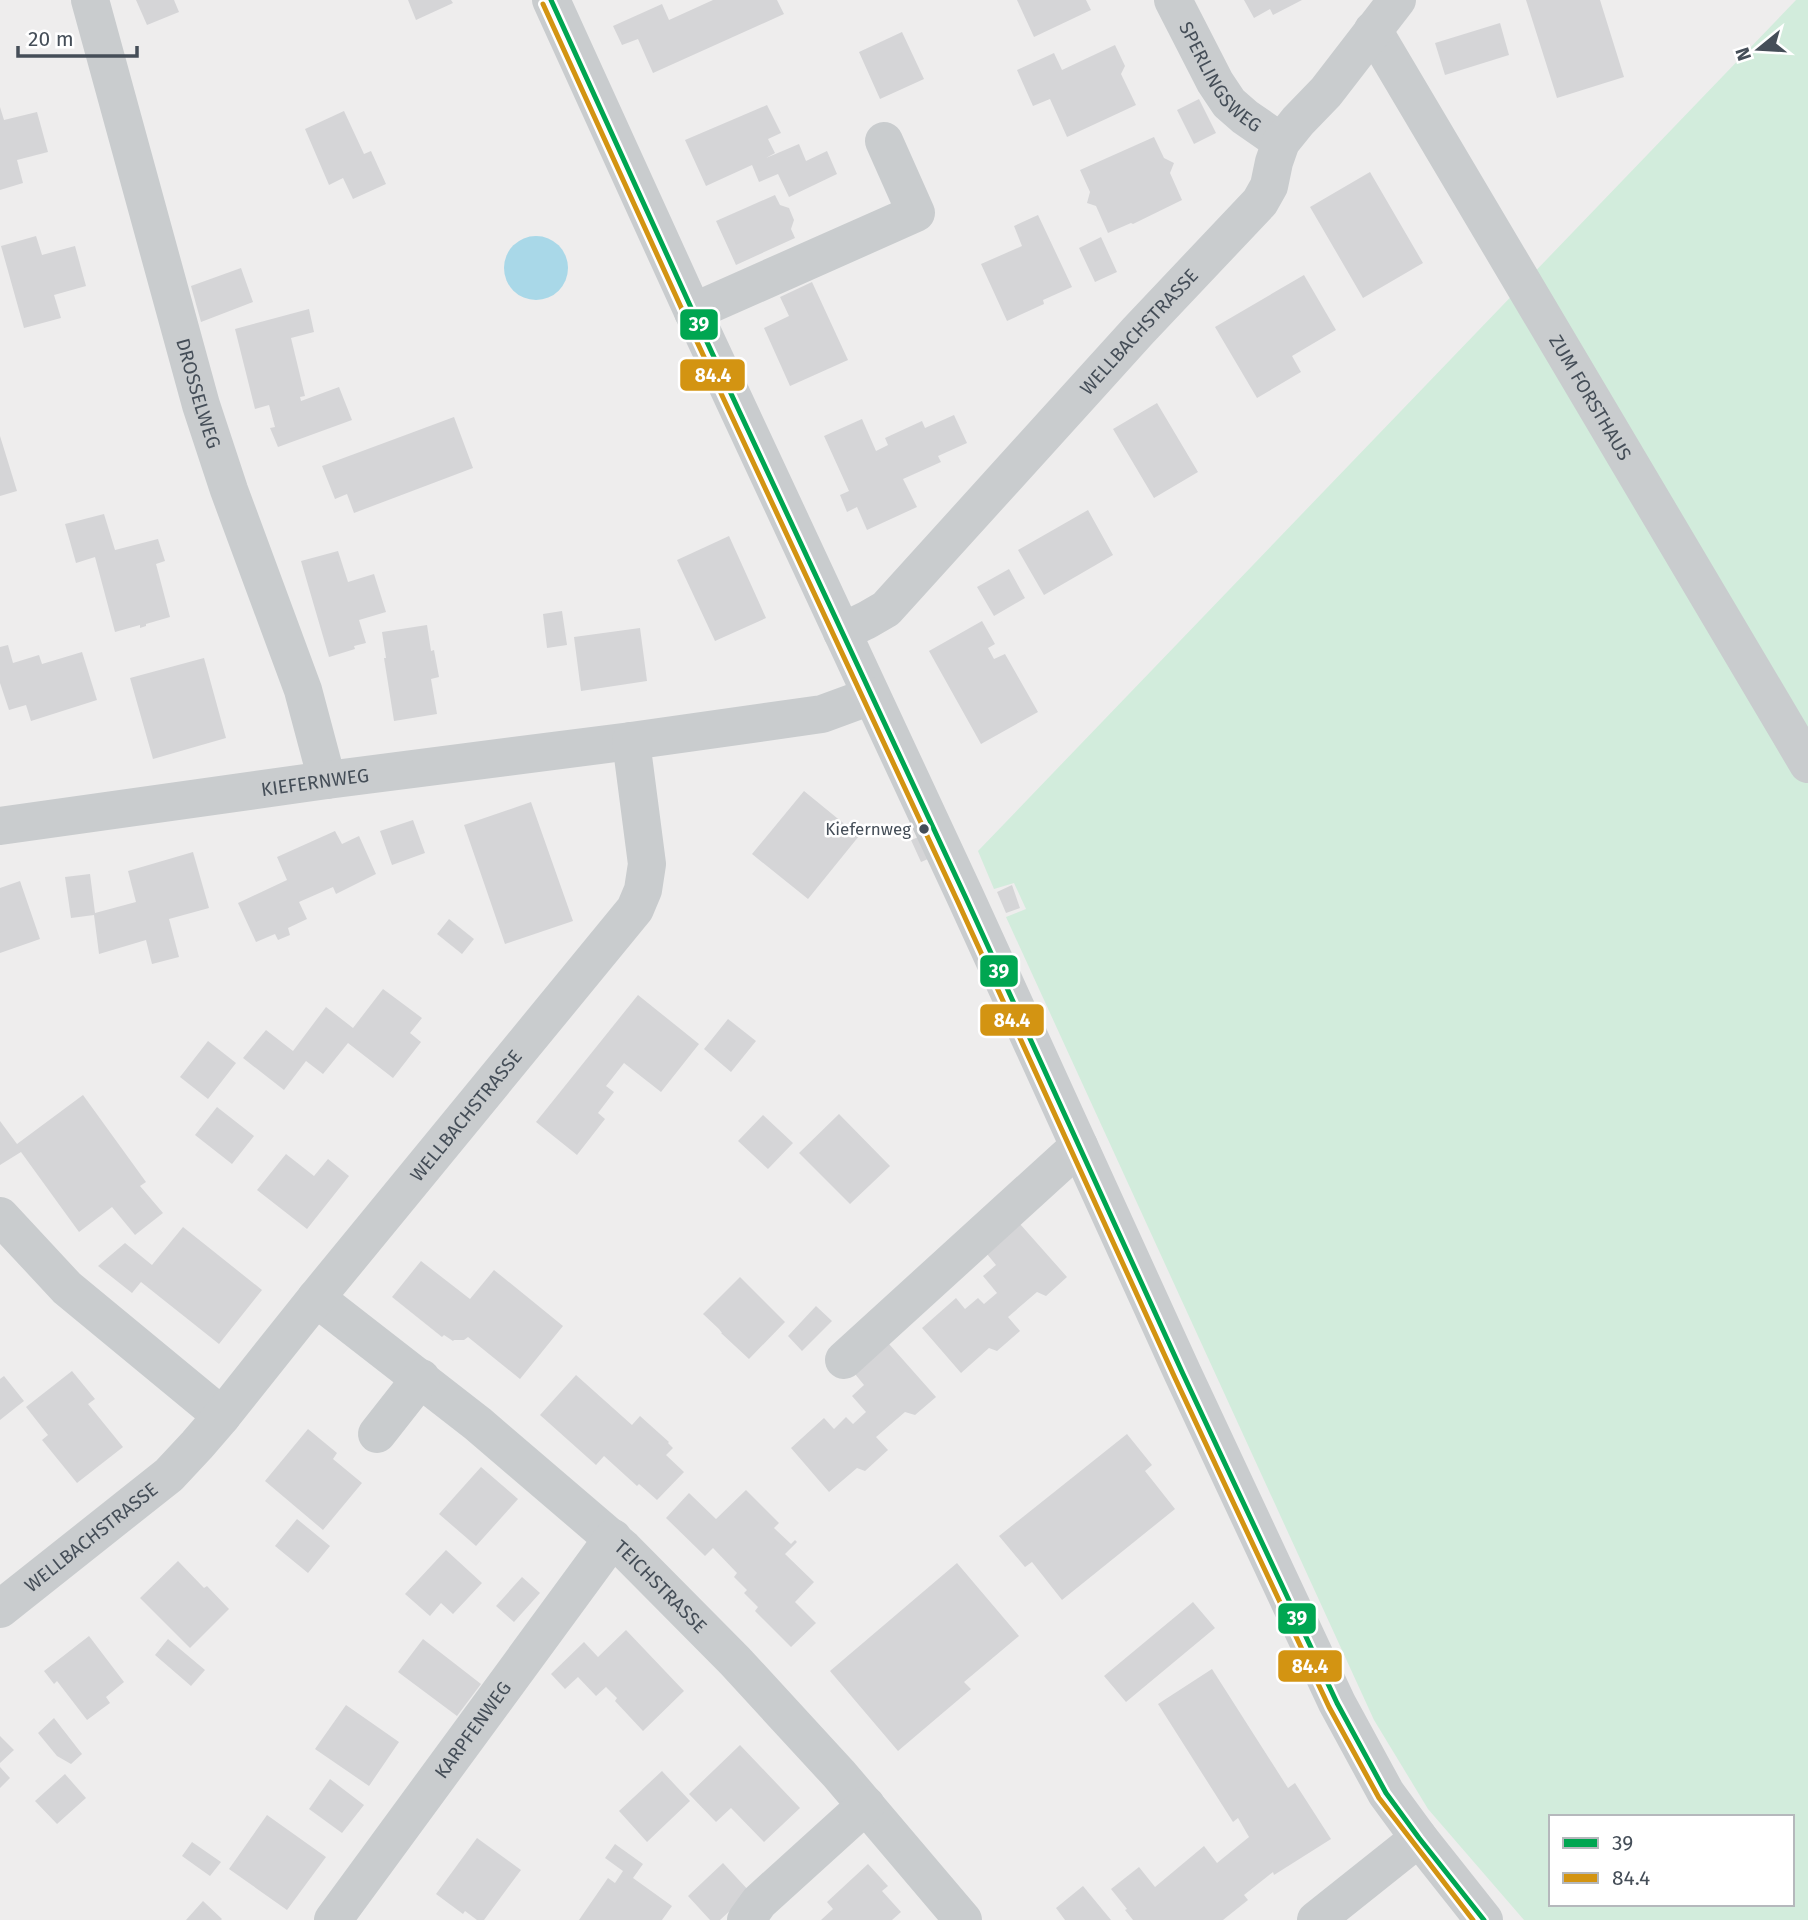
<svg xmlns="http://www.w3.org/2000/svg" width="1808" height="1920" viewBox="0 0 1808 1920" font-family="'Fira Sans',sans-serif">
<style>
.green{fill:#d2ecdc;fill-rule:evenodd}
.water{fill:#a9d8e8}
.building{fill:#d5d5d7}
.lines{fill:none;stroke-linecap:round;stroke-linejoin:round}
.minor{stroke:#c9ccce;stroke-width:38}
.bus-1-casing{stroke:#fff;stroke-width:10}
.bus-2-casing{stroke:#fff;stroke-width:10}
.bus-1{stroke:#00a651;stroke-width:5}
.bus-2{stroke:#d39412;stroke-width:5}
.bus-dot{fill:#454e58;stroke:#fff;stroke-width:2.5}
.labels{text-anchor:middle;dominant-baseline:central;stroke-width:5;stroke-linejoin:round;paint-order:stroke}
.bus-label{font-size:17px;fill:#454e58;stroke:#fff;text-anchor:end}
.street-label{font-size:19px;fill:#454e58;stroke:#fff}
.line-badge{stroke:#fff;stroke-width:2.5}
.badge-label{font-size:19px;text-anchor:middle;font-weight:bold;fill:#fff}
</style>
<rect width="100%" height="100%" fill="#eeeded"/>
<path class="green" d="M1796,0H1808V1920H1524L1428,1809L1374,1720L1006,917L1026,909L1014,883L994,889L978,851ZM1551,1817H1792V1904H1551Z"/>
<path class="water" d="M504 268a32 32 0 1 1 64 0a32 32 0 1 1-64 0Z"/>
<path class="building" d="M136,0H174L179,12L147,25Z
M408,0H451L453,3L416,20Z
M713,0H777L784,14L653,73L638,39L622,45L613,26L662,4L669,20Z
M1017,0H1086L1091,10L1034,37Z
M1244,0H1302L1273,15L1270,9L1254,18Z
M1526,0H1600L1624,77L1557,98Z
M1500,23L1509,55L1445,75L1435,43Z
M902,32L924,79L880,99L859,52Z
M1115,45L1125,66L1121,74L1136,105L1067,137L1050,99L1033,106L1017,70L1054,53L1062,70Z
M1199,99L1216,133L1194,144L1177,110Z
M767,105L781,133L768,139L775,153L766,158L799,144L806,161L827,151L837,174L789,197L778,174L759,182L752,165L706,186L685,140Z
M0,107L4,120L37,112L48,152L17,160L23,183L0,190Z
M344,111L364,154L371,151L386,184L353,199L343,178L329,185L305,129Z
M1154,137L1164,158L1174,163L1170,173L1182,200L1133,224L1131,223L1108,233L1096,206L1087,203L1090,192L1080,170Z
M1370,172L1423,263L1363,298L1310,207Z
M775,195L780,205L789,208L794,220L791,229L795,238L736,265L716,221Z
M1038,215L1072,287L1043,300L1044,304L1007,321L981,264L1022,246L1014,226Z
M36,236L42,255L75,246L86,286L54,295L61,318L24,328L1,246Z
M1101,237L1117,272L1095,282L1079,248Z
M241,268L253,302L201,322L191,286Z
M1304,275L1336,330L1292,356L1301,372L1257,398L1215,327Z
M812,282L848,360L790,386L764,328L789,316L780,297Z
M309,309L314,332L291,338L305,396L300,397L301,401L339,387L352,420L278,447L270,428L275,427L269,405L255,409L235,329Z
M1157,403L1198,472L1154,498L1113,429Z
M954,415L967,443L938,456L941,462L903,479L917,507L867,530L857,507L847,512L840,495L849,491L824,436L862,419L876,451L888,445L885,438L922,421L925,428Z
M454,417L473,468L354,513L347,494L335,499L322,466Z
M0,436L17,491L0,496Z
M1088,510L1113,555L1044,595L1018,550Z
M104,514L115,550L158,539L165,561L156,564L170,617L146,624V626L140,628V625L115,632L95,557L76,563L65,524Z
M729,536L766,618L715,641L677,560Z
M338,551L348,582L374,574L386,612L359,620L366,643L354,646L355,649L329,657L301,561Z
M1009,569L1025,598L994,616L977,587Z
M562,611L567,645L547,648L543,614Z
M982,621L995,644L988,648L994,659L1005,654L1038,712L981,744L929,651Z
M427,625L431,651L434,650L439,677L431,679L437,714L394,721L384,658H386L382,632Z
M640,628L647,681L581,691L574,637Z
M8,645L13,663L39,655L42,664L82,652L97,700L31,721L26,705L9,710L0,683V647Z
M204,658L226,738L153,759L130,678Z
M804,791L859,836L808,899L752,854Z
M531,802L573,921L505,944L464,825Z
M413,820L425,853L392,865L380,831Z
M335,831L342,844L359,836L376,874L336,894L333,887L299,902L307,919L288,928L290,935L278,940L275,934L256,942L238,903L287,880L277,857Z
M926,834L935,856L921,862L911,840Z
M193,852L209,908L169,919L179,957L152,964L146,940L99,954L94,915L71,918L65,877L90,874L95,913L136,902L128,871Z
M20,881L40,939L0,953V888Z
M1012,885L1020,908L1006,913L997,892Z
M449,919L474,939L462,954L437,934Z
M383,989L422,1018L410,1033L421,1042L393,1078L348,1043L323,1074L306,1061L284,1090L243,1058L266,1030L293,1051L326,1007L353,1028Z
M638,995L699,1044L661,1092L624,1063L606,1086L614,1092L598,1113L605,1119L577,1155L536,1122Z
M728,1019L756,1041L731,1072L704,1049Z
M208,1041L236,1063L208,1099L180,1077Z
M83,1095L146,1182L140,1186L163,1213L135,1235L112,1207L79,1232L21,1152L0,1165V1121L17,1144Z
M217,1107L254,1136L232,1164L195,1135Z
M839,1114L890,1166L850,1204L799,1153Z
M763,1115L793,1143L768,1169L738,1141Z
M286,1154L314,1176L328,1159L349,1176L307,1229L257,1190Z
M1020,1224L1067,1277L1046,1296L1037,1292L1008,1317L1020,1331L997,1351L989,1348L961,1373L922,1328L956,1298L965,1309L978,1298L984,1304L997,1293L983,1276L996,1265L987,1254Z
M183,1227L262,1290L219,1344L141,1282L132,1293L98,1266L125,1243L152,1265Z
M421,1261L470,1299L494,1270L563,1326L520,1379L468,1337L464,1340H454L453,1341L444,1335L442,1337L392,1297Z
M740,1277L785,1322L749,1359L721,1333H722L719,1329L703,1314Z
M816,1306L832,1321L802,1351L788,1336Z
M889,1344L936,1397L915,1415L905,1412L876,1437L888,1450L865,1471L857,1468L829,1492L791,1448L824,1418L834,1429L846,1417L853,1424L866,1412L852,1396L864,1385L855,1374Z
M72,1371L95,1399L88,1404L123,1447L77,1483L42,1440L48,1435L26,1407Z
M576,1375L632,1425L640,1416L669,1442L668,1443L673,1448L666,1455L684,1472L657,1500L639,1484L637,1486L604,1456L596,1465L540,1415Z
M4,1376L24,1401L0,1420V1379Z
M308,1429L337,1453L333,1459L362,1483L323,1530L265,1481Z
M1127,1434L1152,1465L1145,1471L1175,1509L1062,1600L1032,1562L1025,1567L999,1536Z
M481,1467L518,1499L476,1546L439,1514Z
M746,1490L779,1523L774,1528L791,1544L795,1540L797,1542L785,1554L814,1582L795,1602L816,1623L791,1647L755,1611L758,1607L744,1593L747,1590L734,1577L737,1573L713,1548L705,1556L666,1518L689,1493L716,1519Z
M297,1519L330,1546L308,1573L275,1546Z
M446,1550L482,1583L453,1614L441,1603L430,1616L405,1594Z
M178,1561L204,1588L207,1586L229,1609L190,1648L140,1598Z
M957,1563L1019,1636L964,1682L971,1689L898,1751L830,1671Z
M522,1577L540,1593L514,1622L496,1606Z
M1193,1602L1215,1628L1126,1702L1104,1676Z
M626,1630L684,1691L643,1731L615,1701L617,1698L606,1687L596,1696L578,1677L565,1689L551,1674L584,1642L598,1657Z
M89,1636L124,1682L106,1697L110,1703L87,1720L57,1681L54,1684L44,1671Z
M168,1639L205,1670L191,1686L155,1655Z
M423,1639L481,1684L457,1716L398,1672Z
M1212,1669L1288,1788L1295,1783L1331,1839L1274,1875L1273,1872L1244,1895L1248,1900L1223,1920H1133L1125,1910L1127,1909L1111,1889L1139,1867L1155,1887L1204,1846L1217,1863L1249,1837L1238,1818L1233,1822L1158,1704Z
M346,1705L399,1742L369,1786L315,1749Z
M54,1718L82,1754L71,1764L57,1756L38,1733Z
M0,1736L14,1750L0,1763Z
M740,1745L800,1808L764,1842L731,1808L716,1822L689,1794Z
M0,1767L10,1778L0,1788Z
M662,1771L690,1801L647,1842L619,1811Z
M65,1774L86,1798L57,1824L35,1801Z
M330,1779L364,1805L342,1833L309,1809Z
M267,1815L326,1857L287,1910L229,1869Z
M477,1838L521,1870L484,1920H477L465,1911L463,1914L436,1894Z
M192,1842L221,1862L210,1876L182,1856Z
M615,1844L643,1864L633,1878L672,1906L662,1920H579L608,1878L615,1883L623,1871L605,1858Z
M723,1863L750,1892L720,1920H710L688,1896Z
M868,1864L888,1886L882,1891L901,1912L892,1920H821L833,1909L827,1902Z
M1083,1886L1111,1920H1065L1056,1908Z
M203,1901L222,1919L221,1920H186Z"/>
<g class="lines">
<g class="minor">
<path id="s1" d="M90,0L201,405L229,490L303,690L327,780"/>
<path d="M551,0L693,312L965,896L1183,1374L1337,1703L1386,1793L1419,1838L1484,1920"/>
<path id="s2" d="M1173,0L1215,82L1229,103L1245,117L1281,142"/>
<path id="s3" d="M1373,30L1808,764"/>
<path d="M693,312L916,213L884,141"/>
<path id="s4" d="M842,632L867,620L886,609L1138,331L1260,202L1269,186L1274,162L1281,142L1298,121L1326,92L1397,0"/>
<path id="s5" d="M0,826L327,780L631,741"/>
<path d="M0,1216L67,1288L222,1416"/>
<path id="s6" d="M316,1298L478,1424L624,1549L735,1661L839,1774L963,1920"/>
<path d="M844,1360L1079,1146"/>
<path d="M377,1434L421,1378"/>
<path id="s7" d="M0,1609L169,1475L197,1445L222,1416L316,1298L635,909L643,890L647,864L631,741L822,714L871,696"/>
<path id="s8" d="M333,1920L613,1538"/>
<path d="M746,1920L759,1902L866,1805"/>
<path d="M1316,1920L1419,1838"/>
</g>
<defs>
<path id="bus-1" d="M551,0L693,312L965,896L1183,1374L1337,1703L1386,1793L1419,1838L1484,1920"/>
<path id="bus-2" d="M543,4L685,316L957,900L1175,1378L1329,1707L1379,1798L1473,1920"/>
</defs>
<use href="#bus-1" class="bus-1-casing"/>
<use href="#bus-2" class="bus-2-casing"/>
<use href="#bus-1" class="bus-1"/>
<use href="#bus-2" class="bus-2"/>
</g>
<circle class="bus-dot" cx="924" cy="829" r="6"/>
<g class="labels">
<g class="bus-label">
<text x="911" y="829">Kiefernweg</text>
</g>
<g class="street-label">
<text stroke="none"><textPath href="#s2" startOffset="91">SPERLINGSWEG</textPath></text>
<text stroke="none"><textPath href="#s4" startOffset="425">WELLBACHSTRASSE</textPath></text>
<text stroke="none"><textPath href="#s1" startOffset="408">DROSSELWEG</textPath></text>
<text stroke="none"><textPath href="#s3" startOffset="427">ZUM FORSTHAUS</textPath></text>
<text stroke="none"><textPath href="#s5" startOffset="318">KIEFERNWEG</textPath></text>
<text stroke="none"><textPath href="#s7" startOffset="682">WELLBACHSTRASSE</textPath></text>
<text stroke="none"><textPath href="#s7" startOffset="116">WELLBACHSTRASSE</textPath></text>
<text stroke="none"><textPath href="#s6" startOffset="450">TEICHSTRASSE</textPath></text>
<text stroke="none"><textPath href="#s8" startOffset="236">KARPFENWEG</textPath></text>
</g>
</g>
<g class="line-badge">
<rect x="679" y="308" width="40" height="33" rx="7" fill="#00a651"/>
<rect x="679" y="358" width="67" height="34" rx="7" fill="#d39412"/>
<rect x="979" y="954" width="40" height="34" rx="7" fill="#00a651"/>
<rect x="979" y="1003" width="66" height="34" rx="7" fill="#d39412"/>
<rect x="1277" y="1602" width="40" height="33" rx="7" fill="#00a651"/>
<rect x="1277" y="1649" width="66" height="34" rx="7" fill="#d39412"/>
</g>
<g class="badge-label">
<text x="699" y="331">39</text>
<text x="713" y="382">84.4</text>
<text x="999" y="978">39</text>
<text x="1012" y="1027">84.4</text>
<text x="1297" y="1625">39</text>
<text x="1310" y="1673">84.4</text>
</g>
<rect x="1549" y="1815" width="245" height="91" fill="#ffffff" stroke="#b5b8bc" stroke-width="2"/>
<rect x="1563" y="1838" width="35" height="10" fill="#00a651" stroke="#b5b8bc" stroke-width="2"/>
<text x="1612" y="1850" font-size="21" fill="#454e58">39</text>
<rect x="1563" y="1873" width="35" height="10" fill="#d39412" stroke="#b5b8bc" stroke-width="2"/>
<text x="1612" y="1885" font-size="21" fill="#454e58">84.4</text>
<g transform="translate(1759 49) rotate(252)" stroke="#ffffff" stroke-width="5" paint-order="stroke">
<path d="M0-5L12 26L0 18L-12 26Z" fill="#454e58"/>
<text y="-10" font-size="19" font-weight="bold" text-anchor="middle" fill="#454e58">N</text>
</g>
<path d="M18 46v10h119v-10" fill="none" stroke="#454e58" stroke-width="3.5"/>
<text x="28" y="46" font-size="21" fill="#454e58" stroke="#ffffff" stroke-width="5" paint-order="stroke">20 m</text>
</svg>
